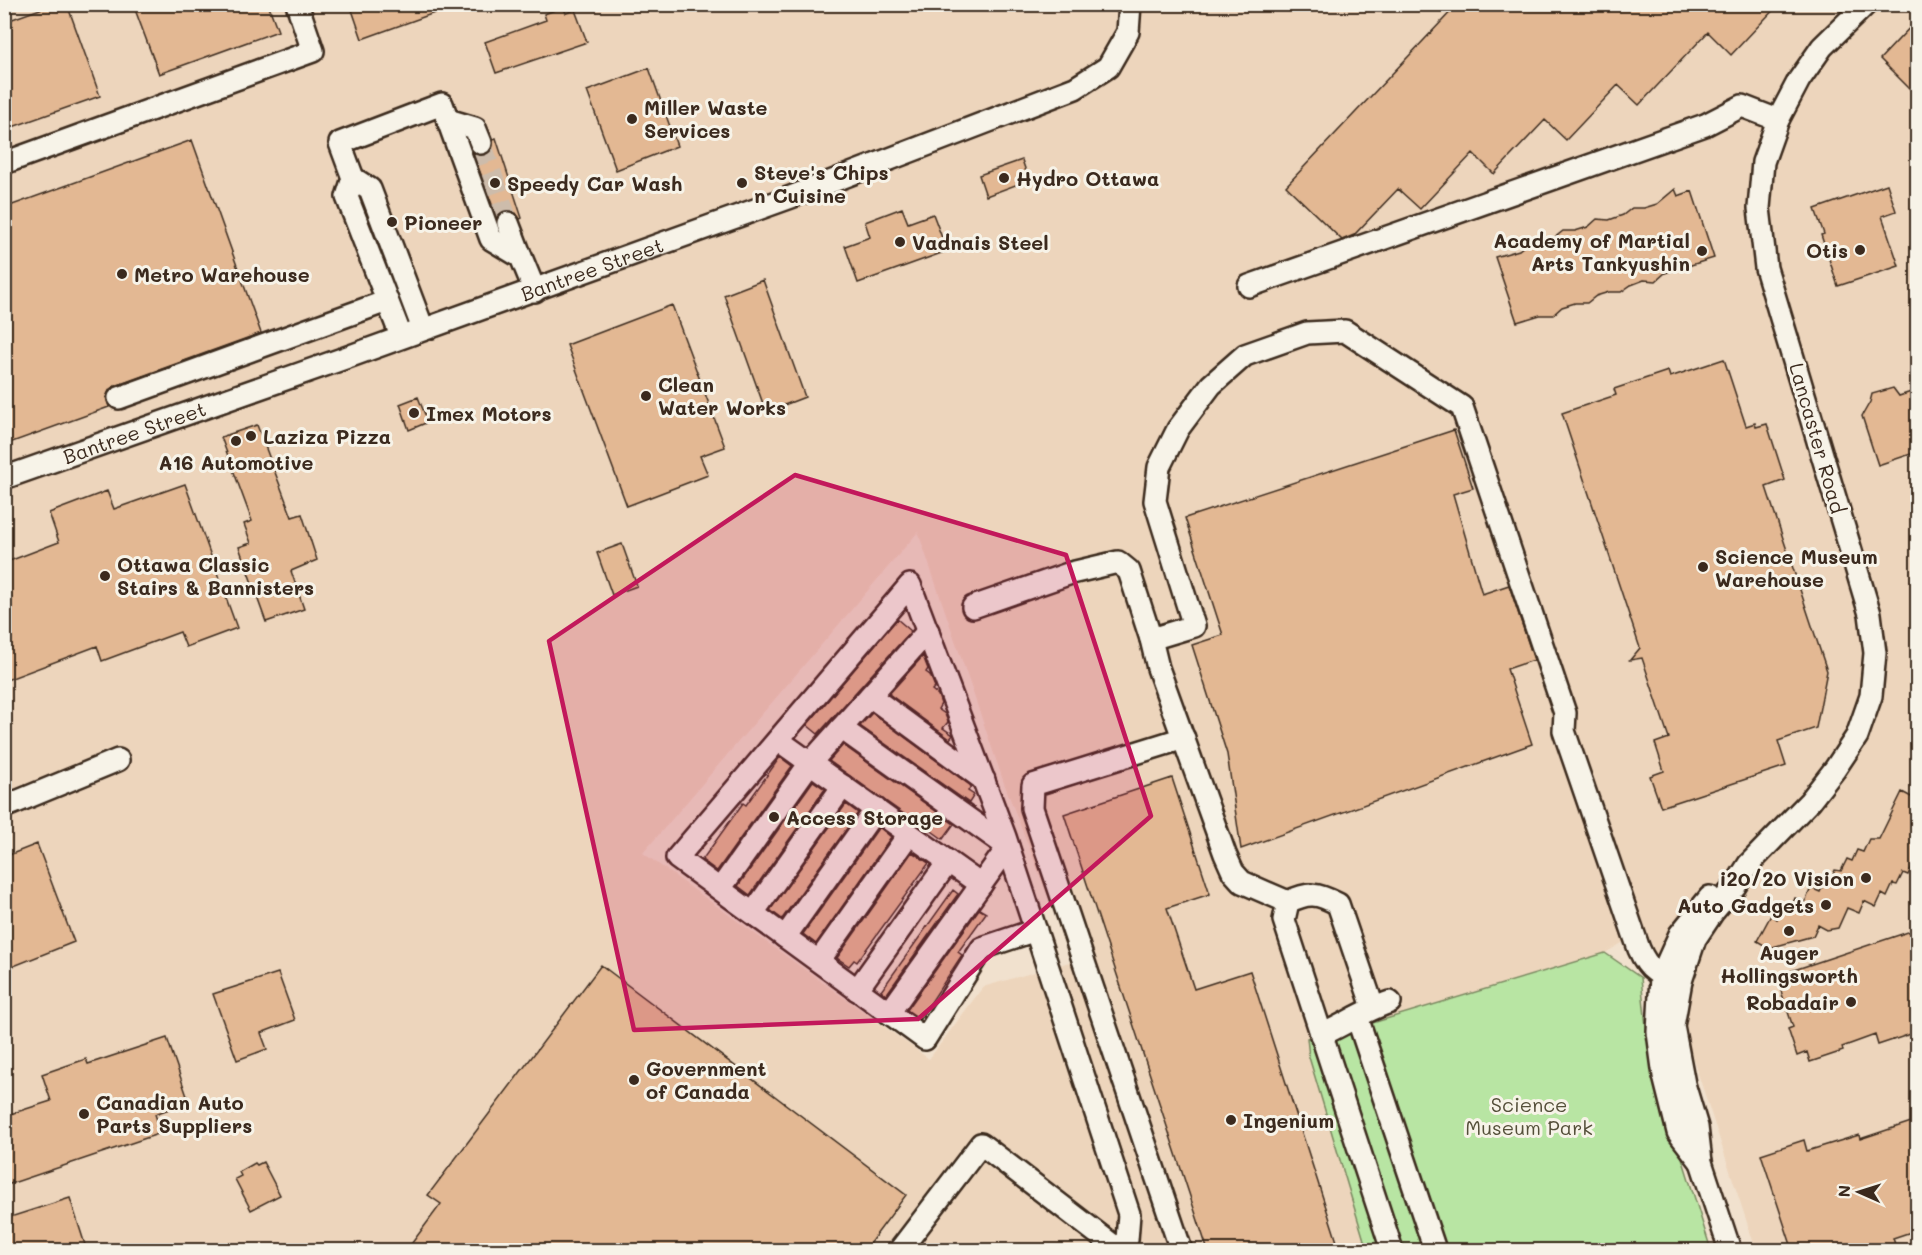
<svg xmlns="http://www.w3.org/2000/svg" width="1922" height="1255" viewBox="0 0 1922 1255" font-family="Mali,sans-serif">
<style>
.built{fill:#edd5bc;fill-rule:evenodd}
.green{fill:#b8e5a3;stroke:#7a8860;stroke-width:1.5}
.building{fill:#e3b893;stroke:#3b2a1e;stroke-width:1.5}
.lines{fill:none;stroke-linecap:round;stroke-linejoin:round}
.minor-tunnel{stroke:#cdbcab;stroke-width:21;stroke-dasharray:21 10;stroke-linecap:butt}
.minor-casing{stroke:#3b2a1e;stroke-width:26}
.minor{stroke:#f7f3e8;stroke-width:21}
.marked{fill:#c2185b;fill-opacity:0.2;stroke:#c2185b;stroke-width:4.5;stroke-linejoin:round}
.poi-dot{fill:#3b2a1e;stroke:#f7f3e8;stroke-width:2}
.labels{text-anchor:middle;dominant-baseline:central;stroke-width:6;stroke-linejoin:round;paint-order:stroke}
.poi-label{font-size:20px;font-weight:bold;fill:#3b2a1e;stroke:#f7f3e8;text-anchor:start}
.street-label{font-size:20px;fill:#3b2a1e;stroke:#f7f3e8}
.park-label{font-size:20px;fill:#544f39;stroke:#f7f3e8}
</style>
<rect width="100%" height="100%" fill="#f1e1ce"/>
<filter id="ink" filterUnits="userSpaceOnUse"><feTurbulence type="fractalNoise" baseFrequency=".0167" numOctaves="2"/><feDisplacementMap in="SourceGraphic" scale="12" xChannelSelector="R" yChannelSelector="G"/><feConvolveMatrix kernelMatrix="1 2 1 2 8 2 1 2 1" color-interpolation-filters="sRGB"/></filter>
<g filter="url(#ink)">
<path class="built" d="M5,5H1917V1250H1756L1686,1037L1646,929L1605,953L1336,1034L1307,1038L1309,1057L1367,1250H5ZM918,532L1004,783L1073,961L983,987L929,1059L643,853Z"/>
<path class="green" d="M1605,953L1641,978L1647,1036L1669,1116L1711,1250H1367L1309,1057L1307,1038L1336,1034Z"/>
<path class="building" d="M54,4H67L100,96L4,130V22Z
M133,4H268L278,31L159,74Z
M350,4H454V6L362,39Z
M1458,4H1779L1731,55L1708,32L1639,105L1618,85L1566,140L1545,120L1494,174L1473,153L1420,209L1398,189L1354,235L1342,240L1286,186Z
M563,7L566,13L575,10L587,42L496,73L485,42L546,20L544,14Z
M1917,20V96L1880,59Z
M649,68L677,146L616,170L587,91Z
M496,138L522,218L520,219L516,213L509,210L503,211L497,218L473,153L480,156L486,155L491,150L493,139Z
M192,140L261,333L115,386L110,389L106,397L109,407L4,445V208Z
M1022,160L1029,180L986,196L979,175Z
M1887,184L1896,211L1882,216L1899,266L1838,286L1821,235L1824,234L1815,209Z
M1675,189L1678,196L1692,191L1714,258L1665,273L1656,281L1644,280L1631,285L1621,292H1609L1596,296L1587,303H1575L1562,307L1553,315H1540L1517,322L1495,257L1519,250L1529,242L1540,243L1554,238L1563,231H1575L1588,227L1597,219L1609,220L1623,215L1632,208H1644L1657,204Z
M902,208L908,223L933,214L947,251L858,283L845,246L870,237L865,222Z
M763,280L805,397L766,412L724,295Z
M672,305L725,447L700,456L708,475L627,506L567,345Z
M1724,359L1746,426L1755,423L1756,427L1767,424L1785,480L1766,487L1827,671L1816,728L1778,741L1786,766L1661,807L1650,776L1664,771L1655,743L1669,738L1642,658L1630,660L1640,648L1562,413L1616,395L1614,389L1668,371L1670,377Z
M1893,388L1899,396L1917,390V452L1878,465L1862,416L1870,402L1872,394Z
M418,397L428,422L409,430L400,404Z
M257,425L292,517L302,514L317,560L291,571L304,609L266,622L239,547L251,543L244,524L252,521L221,437Z
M1454,430L1473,488L1453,494L1482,594L1509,585L1534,660L1507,669L1532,744L1241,849L1227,754L1192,645L1223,635L1185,518Z
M185,484L237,628L186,647L180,632L102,661L97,646L4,681V563L59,542L49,513L107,491L114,509Z
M622,544L637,586L612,595L597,553Z
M897,619L911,631L818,734L807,725Z
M923,656L928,669L926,672L930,675L935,687L932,690L938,695L941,704L938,709L945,714L948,722L943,728L953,735L950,739L889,694Z
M872,713L971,786L968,791L974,795L969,803L860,726Z
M843,745L954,824L943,839L912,817L911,819L829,761Z
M780,757L792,766L717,871L702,860L743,803L746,805Z
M1172,778L1210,894L1167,908L1194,989L1250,971L1340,1251H1208L1064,814Z
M813,781L825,789L750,895L738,886Z
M1902,792L1917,800V856L1908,875L1903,873L1897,885L1893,884L1887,897L1882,894L1876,907L1864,901L1859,913L1847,908L1838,928L1827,930L1818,925L1813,936L1769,948L1757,941L1771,915L1777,919L1782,907L1790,910L1795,898L1805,902L1811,888L1820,892L1825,881L1830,882L1835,870L1841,871L1847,859L1852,861L1857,850L1863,852L1869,839H1879Z
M846,804L858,813L782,919L770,910Z
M879,827L891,837L816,944L803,934Z
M37,844L74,942L4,970V857Z
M912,852L929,863L857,962L854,960L849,966L837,958Z
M953,890L958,894L886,995L881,991Z
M979,909L986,913L958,952L962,955L920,1019L907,1010Z
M1917,929V1032L1878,1045L1875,1035L1842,1047L1843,1051L1810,1062L1807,1052L1797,1056L1788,1029L1793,1027L1776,976Z
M601,965L906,1195L864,1251H406L441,1204L428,1195Z
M278,973L295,1020L261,1033L267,1049L237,1060L213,994Z
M167,1038L189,1102L155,1114L161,1133L4,1186V1116L51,1101L42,1074L86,1059L88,1064Z
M1917,1120V1230L1893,1238L1897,1251H1793L1761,1154L1804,1140L1807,1151L1859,1135L1860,1139Z
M263,1162L280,1195L251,1210L235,1179L241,1176L239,1172L255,1163L257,1165Z
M70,1198L87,1251H4V1219Z"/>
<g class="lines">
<path class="minor-tunnel" d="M481,143L508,223"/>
<defs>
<g id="minor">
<path d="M448,120L475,128L481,143"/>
<path d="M4,163L313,51L297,4"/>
<path d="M353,178L340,143L442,104L491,239L521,257L535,291"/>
<path d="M508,223L521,257"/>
<path d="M1249,286L1705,125L1742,106L1778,120"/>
<path d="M401,336L347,197L353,178L370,189L423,329"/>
<path d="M119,398L387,301"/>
<path id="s1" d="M4,478L345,358L791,197L1075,88L1108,67L1128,32L1130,4"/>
<path d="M973,607L1071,573L1118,562L1129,571L1151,639L1158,668L1225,854L1233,872L1242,882L1288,902"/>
<path d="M1151,639L1194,626L1155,501L1159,467L1178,429L1211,385L1245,355L1307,333L1345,331L1462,407L1565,713L1564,731L1639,949C1649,972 1658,975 1681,981"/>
<path d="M870,696L984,780"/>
<path d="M841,728L1008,847L889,1013"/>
<path d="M778,740L981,885"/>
<path d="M4,807L118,760"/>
<path d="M720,889L810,763L928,631"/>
<path d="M753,913L843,786"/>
<path d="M1036,930L982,948L925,1039L677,858L910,585L1005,837L1129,1214L1127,1240L1122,1250"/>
<path d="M785,937L876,809"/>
<path d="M819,961L909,834"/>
<path d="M857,990L948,862"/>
<path d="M1373,1007L1338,904C1317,893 1309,892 1288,902L1284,920L1392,1250"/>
<path d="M1357,1017L1435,1250"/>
<path d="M1321,1035C1344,1025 1365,1010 1390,1002"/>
<path d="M1701,1162L1678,1132L1664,1076L1658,1032L1661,976L1680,934L1710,897"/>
<path d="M900,1250L981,1144L1119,1250"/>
<path d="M1181,1250L1032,808L1033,785L1184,738"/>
<path d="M1730,1250L1701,1162L1697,1127L1684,1084L1673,1026L1681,981L1695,939L1713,912L1735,886L1749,864L1810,801L1835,769L1857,736L1871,696L1875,653L1870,614L1766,268L1759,208L1763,162L1778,120L1799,80L1822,47L1866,4"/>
</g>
</defs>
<use href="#minor" class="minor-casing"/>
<use href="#minor" class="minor"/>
</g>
</g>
<path class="marked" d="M795,475L1066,555L1151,816L918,1019L634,1030L549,641Z"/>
<g class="poi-dot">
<circle cx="632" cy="119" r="6"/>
<circle cx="1004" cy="178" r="6"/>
<circle cx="495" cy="183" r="6"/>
<circle cx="742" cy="183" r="6"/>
<circle cx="392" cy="222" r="6"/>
<circle cx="900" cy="242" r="6"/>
<circle cx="1860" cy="250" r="6"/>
<circle cx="1702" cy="251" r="6"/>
<circle cx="122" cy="274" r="6"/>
<circle cx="646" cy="396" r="6"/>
<circle cx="414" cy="413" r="6"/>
<circle cx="251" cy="436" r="6"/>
<circle cx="236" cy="441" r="6"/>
<circle cx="1703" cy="567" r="6"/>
<circle cx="105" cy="576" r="6"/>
<circle cx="774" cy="817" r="6"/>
<circle cx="1866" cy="878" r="6"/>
<circle cx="1826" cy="905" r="6"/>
<circle cx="1789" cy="931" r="6"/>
<circle cx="1851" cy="1002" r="6"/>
<circle cx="634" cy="1080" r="6"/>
<circle cx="84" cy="1114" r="6"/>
<circle cx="1231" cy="1120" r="6"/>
</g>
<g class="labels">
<g class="poi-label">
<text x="644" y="107">Miller Waste<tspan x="644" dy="23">Services</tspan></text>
<text x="754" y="172">Steve's Chips<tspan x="754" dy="23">n Cuisine</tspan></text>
<text x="1016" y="178">Hydro Ottawa</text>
<text x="507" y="183">Speedy Car Wash</text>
<text x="404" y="222">Pioneer</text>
<text x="1690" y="240" text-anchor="end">Academy of Martial<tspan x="1690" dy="23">Arts Tankyushin</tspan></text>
<text x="912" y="242">Vadnais Steel</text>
<text x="1848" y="250" text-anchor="end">Otis</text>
<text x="134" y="274">Metro Warehouse</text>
<text x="658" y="384">Clean<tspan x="658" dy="23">Water Works</tspan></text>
<text x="426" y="413">Imex Motors</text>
<text x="263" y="436">Laziza Pizza</text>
<text x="236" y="462" text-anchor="middle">A16 Automotive</text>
<text x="1715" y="556">Science Museum<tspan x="1715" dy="23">Warehouse</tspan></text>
<text x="117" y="564">Ottawa Classic<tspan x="117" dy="23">Stairs &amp; Bannisters</tspan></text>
<text x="786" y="817">Access Storage</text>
<text x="1854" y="878" text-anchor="end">i20/20 Vision</text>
<text x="1814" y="905" text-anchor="end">Auto Gadgets</text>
<text x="1789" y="952" text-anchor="middle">Auger<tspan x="1789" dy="23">Hollingsworth</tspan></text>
<text x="1839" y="1002" text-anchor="end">Robadair</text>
<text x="646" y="1068">Government<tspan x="646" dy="23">of Canada</tspan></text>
<text x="96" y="1102">Canadian Auto<tspan x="96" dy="23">Parts Suppliers</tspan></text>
<text x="1243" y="1120">Ingenium</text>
</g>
<g class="street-label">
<text stroke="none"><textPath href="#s1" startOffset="624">Bantree Street</textPath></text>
<text stroke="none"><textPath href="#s1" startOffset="138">Bantree Street</textPath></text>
<text transform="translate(1818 438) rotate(74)">Lancaster Road</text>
</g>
<g class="park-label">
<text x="1529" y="1104">Science<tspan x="1529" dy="23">Museum Park</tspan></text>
</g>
</g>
<rect width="1922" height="1255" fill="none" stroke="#f7f3e8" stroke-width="24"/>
<rect x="12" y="12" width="1898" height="1231" fill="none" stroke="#3b2a1e" stroke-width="2" filter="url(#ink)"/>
<g transform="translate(1859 1192) rotate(273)" stroke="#f7f3e8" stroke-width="4.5" paint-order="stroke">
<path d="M0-4.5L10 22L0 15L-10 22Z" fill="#3b2a1e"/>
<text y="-9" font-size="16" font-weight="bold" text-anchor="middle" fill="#3b2a1e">N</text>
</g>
</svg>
